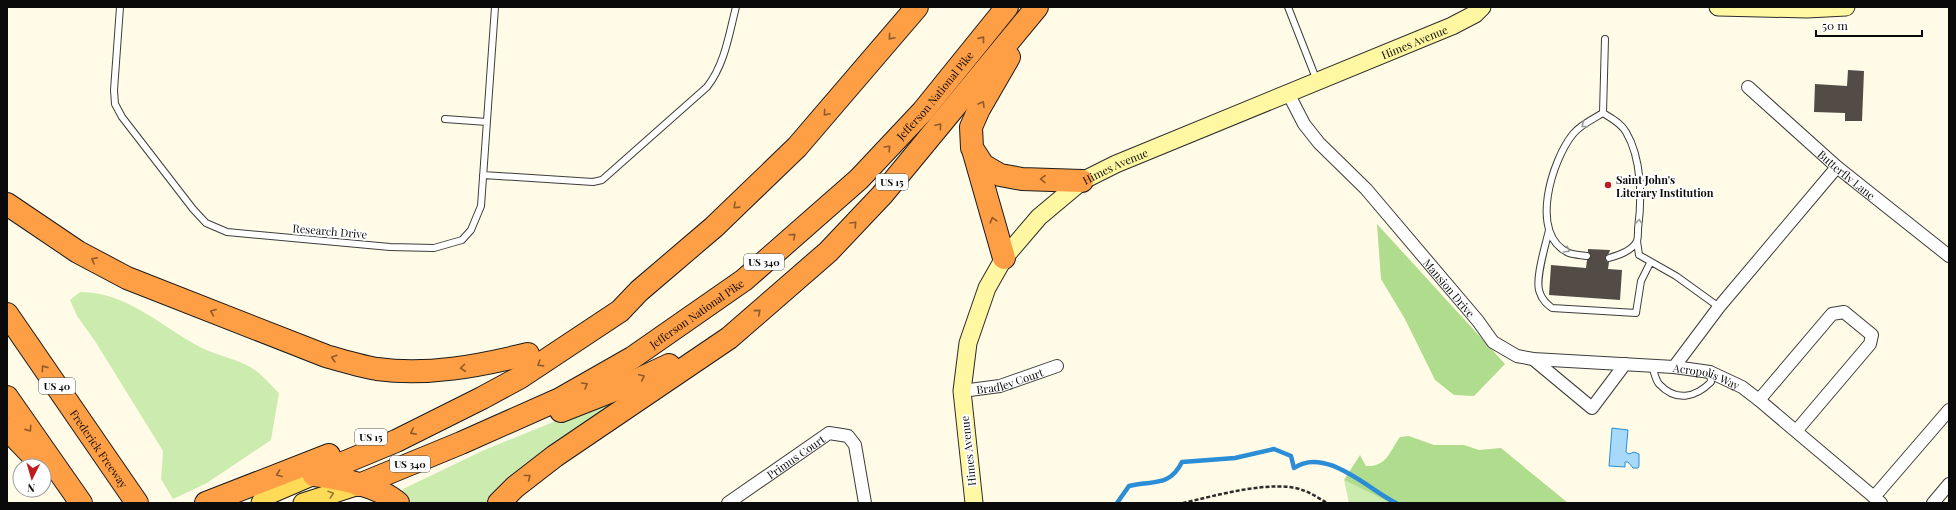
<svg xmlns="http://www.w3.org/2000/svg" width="1956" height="510" viewBox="0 0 1956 510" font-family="'Playfair Display',serif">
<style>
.green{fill:#ccebae}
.forest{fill:#afdc8d}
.water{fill:#a7d9fa;stroke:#2a8dd5}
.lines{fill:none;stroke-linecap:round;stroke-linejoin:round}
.stream{stroke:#2a8dd5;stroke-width:4.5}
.building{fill:#534b45}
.lane-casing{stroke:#3d3d3d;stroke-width:8}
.street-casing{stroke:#3d3d3d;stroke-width:14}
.secondary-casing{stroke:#2c2c2c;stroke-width:19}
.primary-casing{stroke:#1b1b1b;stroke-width:21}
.highway-casing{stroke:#1b1b1b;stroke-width:24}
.path{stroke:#2c2c2c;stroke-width:2.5;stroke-dasharray:4 2;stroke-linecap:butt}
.lane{stroke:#fff;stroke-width:6}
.street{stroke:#fff;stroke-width:12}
.secondary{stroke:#fff7a1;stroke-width:17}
.primary{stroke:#ffda56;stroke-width:19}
.highway{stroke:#fe9e45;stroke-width:22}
.oneway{stroke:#905b2a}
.oneway2{stroke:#9d9d9d}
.oneway3{stroke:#917c34}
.poi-dot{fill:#c01b1f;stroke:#fff;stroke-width:1.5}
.labels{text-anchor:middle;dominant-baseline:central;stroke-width:4;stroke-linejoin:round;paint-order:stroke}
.shield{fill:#fff;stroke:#545454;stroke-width:1}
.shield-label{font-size:10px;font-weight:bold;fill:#0a0a0a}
.street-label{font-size:11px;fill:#0a0a0a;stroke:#fff}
.poi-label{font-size:11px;font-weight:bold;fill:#0a0a0a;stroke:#fff;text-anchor:start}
</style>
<rect width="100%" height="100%" fill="#fffbe6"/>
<path class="green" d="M80,292C129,292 162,328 204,349C219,356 241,360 255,370C263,376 271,385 279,393L271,440L207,483L173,499L161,479L163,451L95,341L77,316L70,300Z
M651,382L489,503H412L401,493L403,489L482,451Z
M1344,480L1390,503H1349Z"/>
<path class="forest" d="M1377,224L1505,364L1474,396L1454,395L1435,380L1405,319L1381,279Z
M1409,436L1434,445H1464L1479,450L1501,448L1568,503H1390L1344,480L1360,455L1366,466C1387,467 1389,452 1400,437Z"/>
<path class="water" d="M1612,428L1628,430L1626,452L1629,454L1634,452L1639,454V466L1638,468H1633L1628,462H1625V467L1609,466Z"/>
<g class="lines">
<path class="stream" d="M1117,503L1129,486C1152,480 1169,488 1182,462L1235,458L1274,449L1291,456L1294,468C1325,446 1368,489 1396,503"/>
</g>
<path class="building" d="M1848,70L1864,71L1862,121H1845V113L1814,112L1815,84L1847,86Z
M1588,249L1610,250L1609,253L1605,257L1606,261L1609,262L1608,269L1622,270L1620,300L1549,295L1551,265L1586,268L1587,260L1591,256L1588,252Z"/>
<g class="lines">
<defs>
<path id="lane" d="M120,7L114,90L115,104L122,117L193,209L206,223L227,232L390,247L434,248L462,240L471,230L481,206L495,7
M1288,7L1317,81
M1603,113L1605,39
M445,119L487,122
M483,175L593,182L602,180L707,87C725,64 729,34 736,7
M1549,230C1546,244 1534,281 1540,293C1542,300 1547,304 1552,308L1636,313L1641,281L1650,263
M1637,241L1639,255L1676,276L1719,307
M1587,256C1582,255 1574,255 1569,253C1528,235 1552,160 1573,134C1580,125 1593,119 1603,113C1611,118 1621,123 1626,132C1642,159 1642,199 1638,229C1638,232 1638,238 1637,241C1632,251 1619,255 1609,258
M1652,366C1654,371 1655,379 1659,384C1676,402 1695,398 1711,382L1710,372"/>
<g id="street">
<path id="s1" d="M1748,87L1837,167L1949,256"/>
<path id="s2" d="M1288,93L1304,124L1319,143L1366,189L1478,321L1493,342L1517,356L1533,359L1674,367L1710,372L1742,387L1759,400L1881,503"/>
<path d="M1533,359L1592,408L1625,364"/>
<path d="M1674,367L1719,307L1837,167"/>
<path id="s3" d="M962,391L1000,386L1057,366"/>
<path d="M1759,400L1832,314L1844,312L1872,335L1870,344L1797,430"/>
<path d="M1874,497L1949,410"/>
<path id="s4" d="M728,503L829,433L848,436L855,445L865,503"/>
<path d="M1933,503L1949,484"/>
</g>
<g id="secondary">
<path d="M1718,7L1807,9L1846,7"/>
<path id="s5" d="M974,503L962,391L968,343L987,288L1004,258L1039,217L1082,181L1116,164L1452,26L1475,14L1482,7"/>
</g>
<path id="primary" d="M261,503L265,496L314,475
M303,503L359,485"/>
<g id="highway">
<path d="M1009,57L979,109L971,127L972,148L983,165L1000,175L1022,179L1082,181"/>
<path d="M974,153L1004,258"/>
<path d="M7,204L78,252L127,278L326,356C343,361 359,366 377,369C428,376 478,366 528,354"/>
<path id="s6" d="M7,314L137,503"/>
<path d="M7,397L81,503"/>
<path d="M561,411L622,387L669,365"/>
<path d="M7,429L36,459"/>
<path d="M314,475L396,441L482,398L519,378L620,311L639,291L714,227L797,147L917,7"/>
<path d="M314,475C339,478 379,486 398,503"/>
<path id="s7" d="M359,485L461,443L560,399L632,358L744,280L859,179L923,111L1007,7"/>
<path d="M206,503L329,455"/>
<path d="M499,503L515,487L555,456L729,338L828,252L882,195L1037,7"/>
</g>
</defs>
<use href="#lane" class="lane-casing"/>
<use href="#street" class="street-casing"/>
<use href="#secondary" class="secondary-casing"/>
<use href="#primary" class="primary-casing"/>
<use href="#highway" class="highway-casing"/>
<path class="path" d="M1183,503C1215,496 1275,478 1305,491C1313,494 1320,499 1327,503"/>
<use href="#lane" class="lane"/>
<use href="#street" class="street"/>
<use href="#secondary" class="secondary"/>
<use href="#primary" class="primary"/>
<use href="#highway" class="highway"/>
</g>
<defs><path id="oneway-chevron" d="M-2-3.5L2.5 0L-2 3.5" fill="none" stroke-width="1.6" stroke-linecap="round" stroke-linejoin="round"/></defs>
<g class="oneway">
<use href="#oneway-chevron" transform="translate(891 37) rotate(131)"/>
<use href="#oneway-chevron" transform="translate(982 39) rotate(-51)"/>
<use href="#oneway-chevron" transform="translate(982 104) rotate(-60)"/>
<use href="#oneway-chevron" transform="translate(826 113) rotate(131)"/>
<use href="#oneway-chevron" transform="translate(939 126) rotate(-50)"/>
<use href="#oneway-chevron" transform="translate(888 148) rotate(-46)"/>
<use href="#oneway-chevron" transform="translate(1043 179) rotate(-179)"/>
<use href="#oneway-chevron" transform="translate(736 206) rotate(136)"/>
<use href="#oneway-chevron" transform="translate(993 220) rotate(-106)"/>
<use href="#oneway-chevron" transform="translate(854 224) rotate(-47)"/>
<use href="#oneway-chevron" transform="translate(793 236) rotate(-42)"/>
<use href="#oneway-chevron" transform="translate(94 260) rotate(-153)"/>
<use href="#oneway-chevron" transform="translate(213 312) rotate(-159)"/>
<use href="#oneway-chevron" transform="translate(758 312) rotate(-40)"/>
<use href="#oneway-chevron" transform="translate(334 358) rotate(-163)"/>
<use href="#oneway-chevron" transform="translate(540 364) rotate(148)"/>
<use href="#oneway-chevron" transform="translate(44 368) rotate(-125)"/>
<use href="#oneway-chevron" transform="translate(463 368) rotate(173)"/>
<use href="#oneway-chevron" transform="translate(642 377) rotate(-25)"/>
<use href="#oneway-chevron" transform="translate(585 385) rotate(-30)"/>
<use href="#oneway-chevron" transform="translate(29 429) rotate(55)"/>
<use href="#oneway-chevron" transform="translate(413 432) rotate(153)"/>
<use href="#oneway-chevron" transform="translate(279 474) rotate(159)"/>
<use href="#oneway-chevron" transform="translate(528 477) rotate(-38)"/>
</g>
<g class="oneway2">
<use href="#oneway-chevron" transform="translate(1584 125) rotate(143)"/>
<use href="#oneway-chevron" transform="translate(1639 222) rotate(-86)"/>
<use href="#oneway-chevron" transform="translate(1567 250) rotate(31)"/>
</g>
<use class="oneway3" href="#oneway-chevron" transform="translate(331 494) rotate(-18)"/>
<circle class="poi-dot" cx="1608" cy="185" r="4"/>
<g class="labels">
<g class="shield">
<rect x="876" y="174" width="32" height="16" rx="3"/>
<rect x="744" y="254" width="40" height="16" rx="3"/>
<rect x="39" y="378" width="36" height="16" rx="3"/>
<rect x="355" y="429" width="32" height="16" rx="3"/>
<rect x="390" y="456" width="40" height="16" rx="3"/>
</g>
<g class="shield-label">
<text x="892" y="182">US 15</text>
<text x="764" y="262">US 340</text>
<text x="57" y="386">US 40</text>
<text x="371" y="437">US 15</text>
<text x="410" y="464">US 340</text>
</g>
<g class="street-label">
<text stroke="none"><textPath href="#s5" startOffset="724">Himes Avenue</textPath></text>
<text stroke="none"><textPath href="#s7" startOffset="704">Jefferson National Pike</textPath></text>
<text stroke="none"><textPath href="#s5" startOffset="400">Himes Avenue</textPath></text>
<text stroke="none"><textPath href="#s1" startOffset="132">Butterfly Lane</textPath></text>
<text transform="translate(330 231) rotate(5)">Research Drive</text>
<text stroke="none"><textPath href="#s2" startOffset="254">Mansion Drive</textPath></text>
<text stroke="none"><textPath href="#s7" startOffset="380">Jefferson National Pike</textPath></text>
<text stroke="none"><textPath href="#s2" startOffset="543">Acropolis Way</textPath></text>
<text stroke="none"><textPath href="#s3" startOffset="49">Bradley Court</textPath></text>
<text stroke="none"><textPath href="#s6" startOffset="163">Frederick Freeway</textPath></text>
<text transform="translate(968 451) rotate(-96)">Himes Avenue</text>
<text stroke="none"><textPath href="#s4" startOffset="82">Primus Court</textPath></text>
</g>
<g class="poi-label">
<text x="1616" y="179">Saint John's<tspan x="1616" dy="13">Literary Institution</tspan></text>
</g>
</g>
<rect width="1956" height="510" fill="none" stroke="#0a0a0a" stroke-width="16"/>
<g transform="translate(32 478) rotate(185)"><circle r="19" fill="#ffffff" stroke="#9d9d9d"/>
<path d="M0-3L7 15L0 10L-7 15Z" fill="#c01b1f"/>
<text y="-6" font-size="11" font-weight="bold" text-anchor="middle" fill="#0a0a0a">N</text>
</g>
<path d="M1816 30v6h106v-6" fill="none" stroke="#0a0a0a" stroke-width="2"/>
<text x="1822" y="30" font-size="12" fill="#0a0a0a" stroke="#ffffff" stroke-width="3" paint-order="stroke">50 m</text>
</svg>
